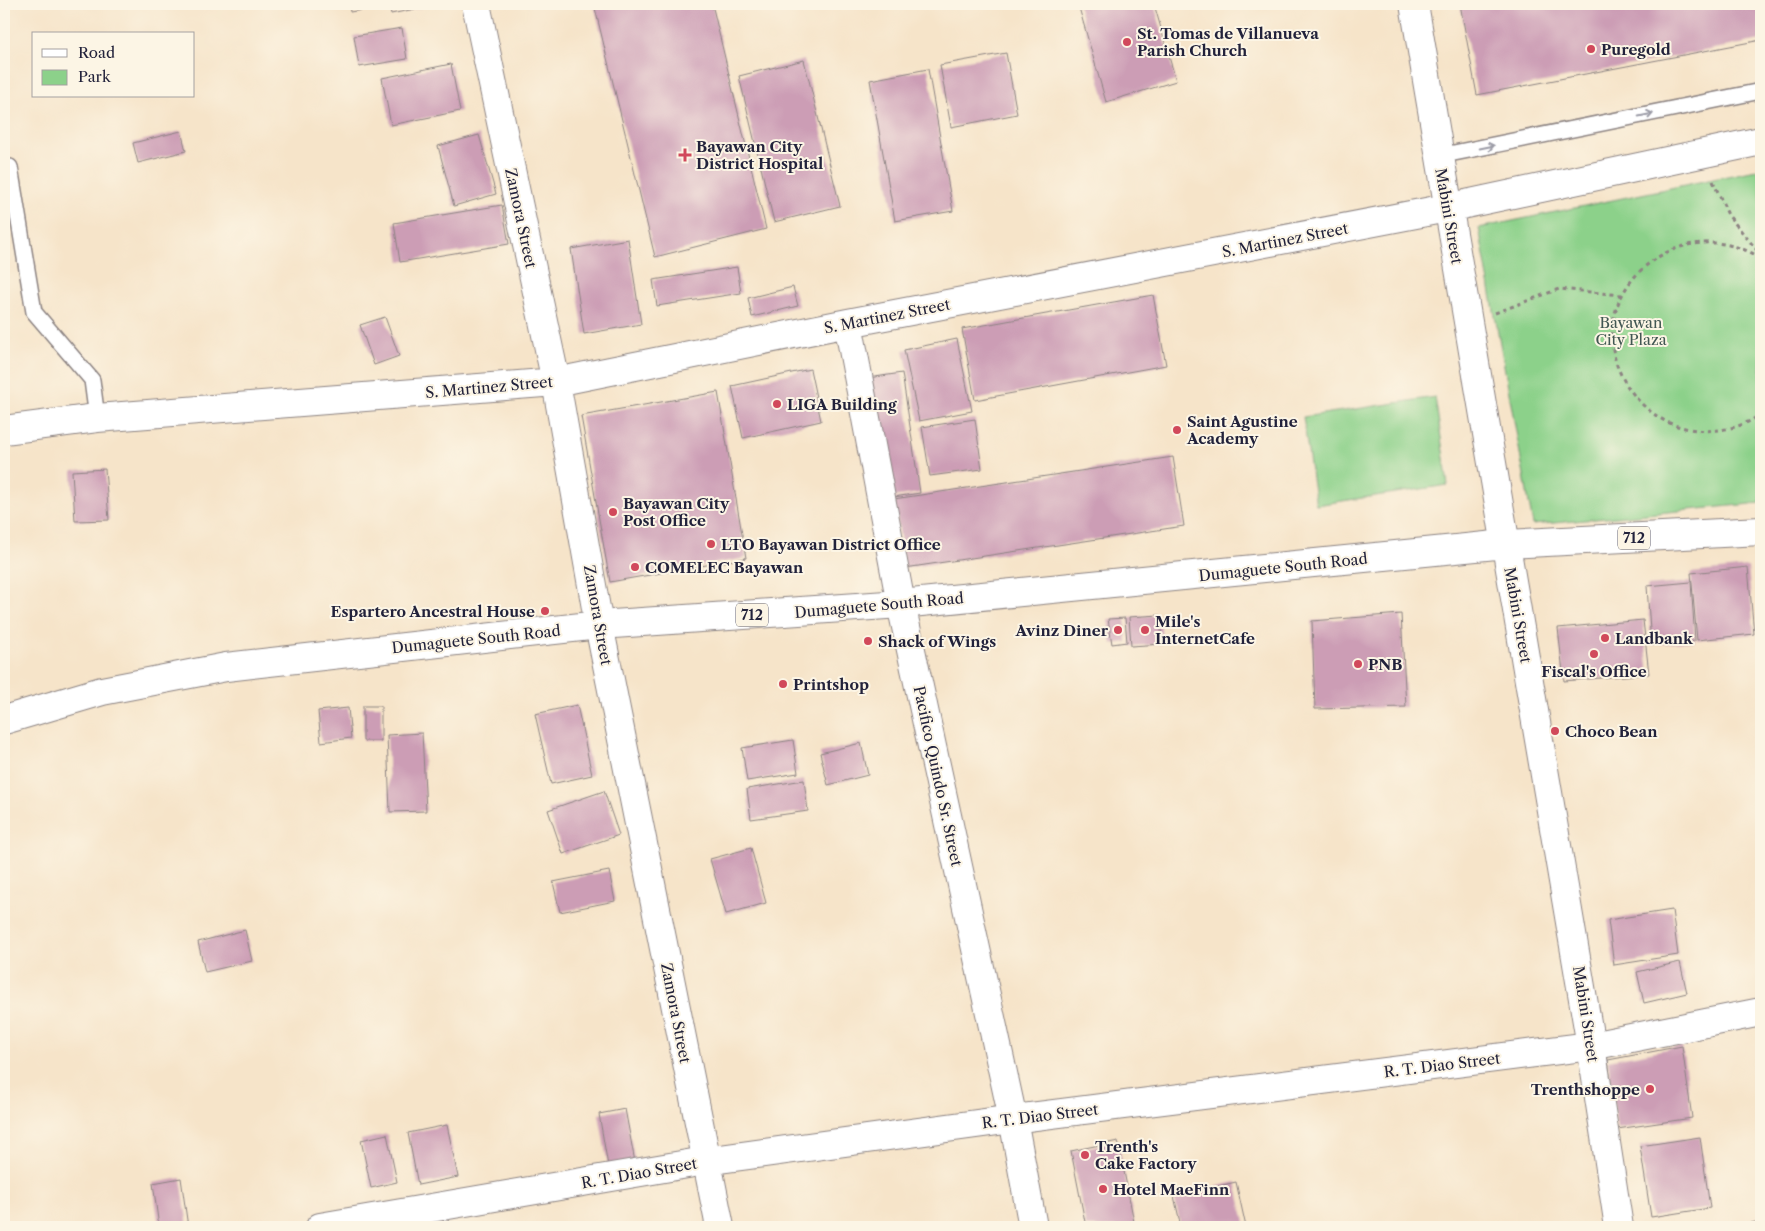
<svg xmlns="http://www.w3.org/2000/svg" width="1765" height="1231" viewBox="0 0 1765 1231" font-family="'Libre Caslon Text',serif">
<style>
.green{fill:#8cd18a;stroke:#577a62}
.building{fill:#cc9db5}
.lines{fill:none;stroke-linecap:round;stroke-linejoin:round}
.service-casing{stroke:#8c8382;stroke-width:18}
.minor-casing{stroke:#8c8382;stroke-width:30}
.tertiary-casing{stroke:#8c8382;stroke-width:30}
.trunk-casing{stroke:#8c8382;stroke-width:30}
.path{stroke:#8c8382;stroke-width:3;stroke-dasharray:4 4;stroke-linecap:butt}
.service{stroke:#fff;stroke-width:15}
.minor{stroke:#fff;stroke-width:28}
.tertiary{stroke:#fff;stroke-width:28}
.trunk{stroke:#fff;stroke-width:28}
.oneway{stroke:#9c9ca7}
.poi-dot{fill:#d1495b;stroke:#fcf5e5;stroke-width:2}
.labels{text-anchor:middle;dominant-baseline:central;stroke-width:4;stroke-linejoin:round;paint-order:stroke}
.shield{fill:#fcf5e5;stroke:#63616e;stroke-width:1}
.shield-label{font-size:14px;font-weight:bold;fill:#22223b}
.poi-label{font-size:15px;font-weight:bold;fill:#22223b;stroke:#fcf5e5;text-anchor:start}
.street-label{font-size:15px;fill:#22223b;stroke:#fcf5e5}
.park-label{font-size:15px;fill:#425753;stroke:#fcf5e5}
</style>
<rect width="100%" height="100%" fill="#fcf5e5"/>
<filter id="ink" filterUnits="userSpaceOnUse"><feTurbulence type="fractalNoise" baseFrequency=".02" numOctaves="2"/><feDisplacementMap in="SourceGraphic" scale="10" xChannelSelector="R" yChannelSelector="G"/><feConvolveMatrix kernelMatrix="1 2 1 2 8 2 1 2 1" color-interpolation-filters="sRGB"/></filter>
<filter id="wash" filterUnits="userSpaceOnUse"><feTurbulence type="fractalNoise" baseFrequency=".0096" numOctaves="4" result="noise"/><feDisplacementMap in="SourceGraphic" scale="20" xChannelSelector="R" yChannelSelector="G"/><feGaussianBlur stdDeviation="1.12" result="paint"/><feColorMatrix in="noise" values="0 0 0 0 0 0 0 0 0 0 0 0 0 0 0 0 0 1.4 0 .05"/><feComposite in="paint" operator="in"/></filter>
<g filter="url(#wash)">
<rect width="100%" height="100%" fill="#f6e4c9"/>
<path class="green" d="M1761,169V503L1533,525L1479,228Z
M1435,397L1448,485L1316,505L1303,417Z"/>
<g id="blocks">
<path class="building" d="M349,4H380V7L350,12Z
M389,4H434V5L391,14Z
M594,4H712L766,229L655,257Z
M1078,4H1154L1176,81L1106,102Z
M1460,4H1761V40L1477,95Z
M402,28L407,59L359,67L354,36Z
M1006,53L1017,114L951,127L940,65Z
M804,60L840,206L774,222L739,76Z
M451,64L460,111L391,125L382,78Z
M928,69L953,211L895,221L870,80Z
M181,131L186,151L138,163L133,143Z
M479,135L496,194L454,206L438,146Z
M502,205L509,244L400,262L394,223Z
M628,239L641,324L584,334L571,249Z
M737,267L741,293L657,306L653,280Z
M793,287L798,306L752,317L748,298Z
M1153,295L1166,365L975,400L962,329Z
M385,317L399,356L374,365L360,325Z
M957,339L972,411L919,421L904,350Z
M810,369L821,421L743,438L732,386Z
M902,373L920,493L887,498L868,378Z
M718,392L746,558L610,582L581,416Z
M975,419L982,469L930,476L922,427Z
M1173,457L1184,526L905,568L894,499Z
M105,469L109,520L75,521L72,471Z
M1748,567L1754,634L1697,640L1691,573Z
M1691,582L1695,641L1651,645L1647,586Z
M1401,614L1406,707L1315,709L1312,621Z
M1160,615L1162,644L1131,646L1129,617Z
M1125,618L1127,642L1112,644L1108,619Z
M1643,620L1649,674L1564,681L1558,628Z
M577,705L592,775L551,784L535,714Z
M363,706H381V741H363Z
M348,708L351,738L321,742L318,711Z
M422,733L426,811L390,812L387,735Z
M793,740L798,773L747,781L742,748Z
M861,743L868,775L828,785L820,753Z
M804,780L808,811L751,819L747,789Z
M604,791L619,835L563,854L548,810Z
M751,848L766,903L726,914L710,859Z
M609,871L615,901L560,912L553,882Z
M1672,910L1678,955L1614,965L1608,920Z
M245,930L252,961L205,972L198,942Z
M1680,962L1687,993L1644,1003L1637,972Z
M1682,1046L1692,1118L1617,1129L1608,1060Z
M625,1109L635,1162L608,1166L599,1114Z
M447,1125L458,1177L418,1185L408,1133Z
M387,1134L397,1182L371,1188L361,1140Z
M1700,1137L1710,1208L1651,1217L1640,1146Z
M1118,1141L1135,1227H1086L1071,1151Z
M181,1178L188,1227H159L153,1183Z
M1236,1182L1246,1227H1181L1174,1196Z
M1761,1221V1227H1734V1226Z"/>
</g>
</g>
<g filter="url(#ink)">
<use href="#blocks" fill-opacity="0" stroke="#8c8382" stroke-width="1"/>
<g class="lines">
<defs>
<path id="service" d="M1439,156L1761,91
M10,167L34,312L92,380L97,418"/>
<path id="minor" d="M476,4L556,382L599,625
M1414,4L1591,1046L1619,1227
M848,323L901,604L1013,1119L1033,1227
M4,430L97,418L556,382L848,323L1447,208L1761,141
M320,1227L705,1161"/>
<path id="tertiary" d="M599,625L720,1227
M705,1161L1013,1119L1591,1046L1761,1012"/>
<path id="trunk" d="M4,720L102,691L226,667L599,625L901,604L1506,544L1761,531"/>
</defs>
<use href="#service" class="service-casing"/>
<use href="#minor" class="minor-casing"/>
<use href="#tertiary" class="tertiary-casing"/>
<use href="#trunk" class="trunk-casing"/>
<path class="path" d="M1713,181L1728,215L1761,255
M1761,258C1671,204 1570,305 1630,390C1644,409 1662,423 1685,428C1711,434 1740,430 1761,414
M1495,313L1559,289L1622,295"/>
<use href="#service" class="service"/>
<use href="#minor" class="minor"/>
<use href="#tertiary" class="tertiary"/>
<use href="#trunk" class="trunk"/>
</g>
<defs><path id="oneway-shaft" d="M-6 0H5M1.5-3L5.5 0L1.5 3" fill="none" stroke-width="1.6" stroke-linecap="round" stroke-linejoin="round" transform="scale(1.25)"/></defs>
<g class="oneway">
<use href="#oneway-shaft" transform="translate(1646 115) rotate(-11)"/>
<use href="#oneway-shaft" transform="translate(1487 147) rotate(-11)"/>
</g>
</g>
<g class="poi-dot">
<circle cx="1127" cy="42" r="5"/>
<circle cx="1591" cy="49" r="5"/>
<path d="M682.5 147.5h5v5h5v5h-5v5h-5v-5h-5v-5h5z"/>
<circle cx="777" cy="404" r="5"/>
<circle cx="1177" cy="430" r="5"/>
<circle cx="613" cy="512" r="5"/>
<circle cx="711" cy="544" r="5"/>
<circle cx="635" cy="567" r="5"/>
<circle cx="545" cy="611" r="5"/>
<circle cx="1118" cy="630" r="5"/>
<circle cx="1145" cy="630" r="5"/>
<circle cx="1605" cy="638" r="5"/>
<circle cx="868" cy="641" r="5"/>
<circle cx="1594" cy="654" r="5"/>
<circle cx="1358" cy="664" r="5"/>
<circle cx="783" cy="684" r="5"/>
<circle cx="1555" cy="731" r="5"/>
<circle cx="1650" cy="1089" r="5"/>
<circle cx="1085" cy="1155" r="5"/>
<circle cx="1103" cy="1189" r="5"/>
</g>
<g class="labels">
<g class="shield">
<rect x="1618" y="526.5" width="32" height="23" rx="4"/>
<rect x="736" y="603.5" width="32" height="23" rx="4"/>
</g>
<g class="shield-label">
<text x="1634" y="538">712</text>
<text x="752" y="615">712</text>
</g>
<g class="poi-label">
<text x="1137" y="33">St. Tomas de Villanueva<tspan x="1137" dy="17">Parish Church</tspan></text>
<text x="1601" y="49">Puregold</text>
<text x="696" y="146">Bayawan City<tspan x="696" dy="17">District Hospital</tspan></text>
<text x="787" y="404">LIGA Building</text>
<text x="1187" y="421">Saint Agustine<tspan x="1187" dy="17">Academy</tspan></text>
<text x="623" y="503">Bayawan City<tspan x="623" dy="17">Post Office</tspan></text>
<text x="721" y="544">LTO Bayawan District Office</text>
<text x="645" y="567">COMELEC Bayawan</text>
<text x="535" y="611" text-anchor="end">Espartero Ancestral House</text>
<text x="1155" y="621">Mile's<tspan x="1155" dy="17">InternetCafe</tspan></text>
<text x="1108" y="630" text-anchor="end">Avinz Diner</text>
<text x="1615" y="638">Landbank</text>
<text x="878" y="641">Shack of Wings</text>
<text x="1368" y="664">PNB</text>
<text x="1594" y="671" text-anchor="middle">Fiscal's Office</text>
<text x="793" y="684">Printshop</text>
<text x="1565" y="731">Choco Bean</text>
<text x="1640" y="1089" text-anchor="end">Trenthshoppe</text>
<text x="1095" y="1146">Trenth's<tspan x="1095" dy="17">Cake Factory</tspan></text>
<text x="1113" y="1189">Hotel MaeFinn</text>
</g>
<g class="street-label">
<text transform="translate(1449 216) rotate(80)">Mabini Street</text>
<text transform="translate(521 218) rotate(78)">Zamora Street</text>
<text transform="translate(1285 240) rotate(-11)">S. Martinez Street</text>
<text transform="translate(887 316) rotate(-11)">S. Martinez Street</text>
<text transform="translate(489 387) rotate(-5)">S. Martinez Street</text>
<text transform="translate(1283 567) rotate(-6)">Dumaguete South Road</text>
<text transform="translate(879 605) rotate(-5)">Dumaguete South Road</text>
<text transform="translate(598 615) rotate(80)">Zamora Street</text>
<text transform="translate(1518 615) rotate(80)">Mabini Street</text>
<text transform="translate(476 639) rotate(-6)">Dumaguete South Road</text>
<text transform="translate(938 776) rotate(78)">Pacifico Quindo Sr. Street</text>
<text transform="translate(676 1013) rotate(79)">Zamora Street</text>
<text transform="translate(1586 1014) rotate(81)">Mabini Street</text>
<text transform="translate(1442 1065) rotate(-7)">R. T. Diao Street</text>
<text transform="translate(1040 1116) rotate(-7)">R. T. Diao Street</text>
<text transform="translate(639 1173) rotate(-10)">R. T. Diao Street</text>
</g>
<g class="park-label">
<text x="1631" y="322">Bayawan<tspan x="1631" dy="17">City Plaza</tspan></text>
</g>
</g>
<rect width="1765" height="1231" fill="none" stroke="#fcf5e5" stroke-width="20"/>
<rect x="32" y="32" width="162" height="65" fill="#fcf5e5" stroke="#a5a1a1"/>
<rect x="42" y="49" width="25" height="8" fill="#ffffff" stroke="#a5a1a1"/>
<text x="78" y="58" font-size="15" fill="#22223b">Road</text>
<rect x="42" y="70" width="25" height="15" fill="#8cd18a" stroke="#a5a1a1"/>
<text x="78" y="82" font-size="15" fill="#22223b">Park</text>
</svg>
